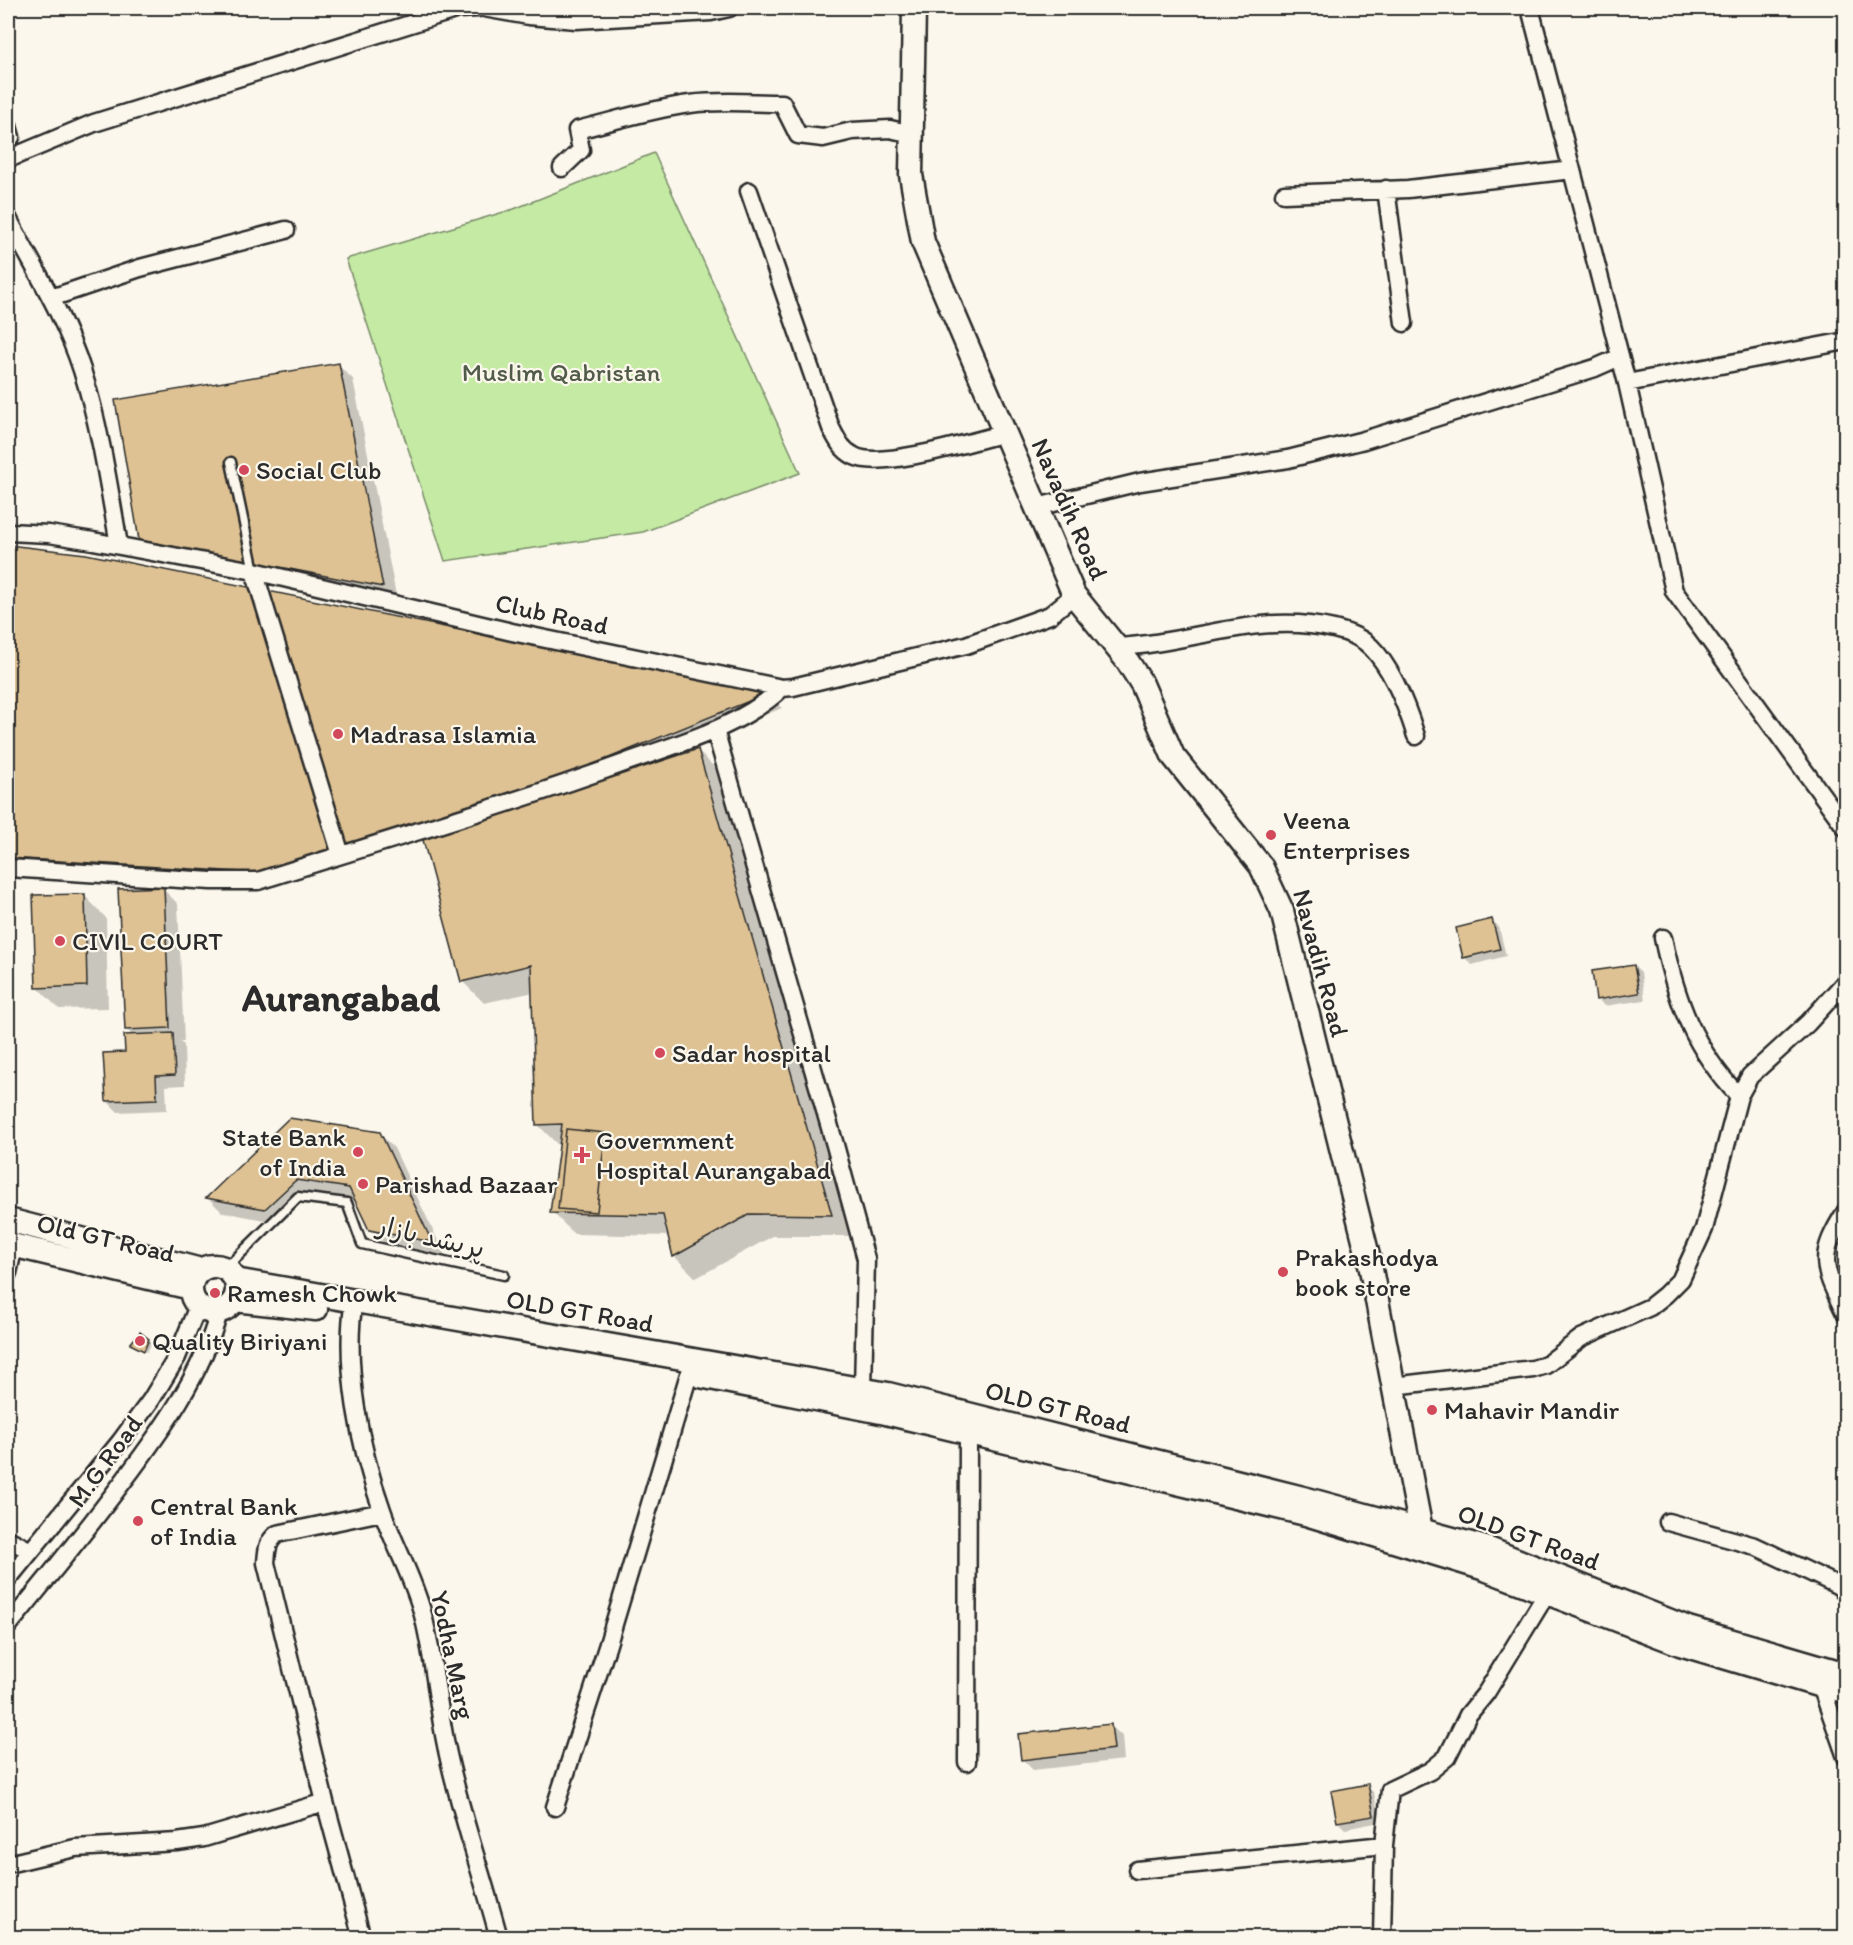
<svg xmlns="http://www.w3.org/2000/svg" width="1853" height="1945" viewBox="0 0 1853 1945" font-family="Itim,'Playpen Sans Arabic',sans-serif">
<style>
.green{fill:#c4eaa4;stroke:#788a68;stroke-width:1.5}
.shadow{fill:#0003}
.building{fill:#dec293;stroke:#2b2b2b;stroke-width:1.5}
.lines{fill:none;stroke-linecap:round;stroke-linejoin:round}
.service-casing{stroke:#2b2b2b;stroke-width:13}
.minor-casing{stroke:#2b2b2b;stroke-width:21}
.secondary-casing{stroke:#2b2b2b;stroke-width:27}
.service{stroke:#fbf7ec;stroke-width:8}
.minor{stroke:#fbf7ec;stroke-width:16}
.secondary{stroke:#fbf7ec;stroke-width:22}
.poi-dot{fill:#d1495b;stroke:#fbf7ec;stroke-width:2}
.labels{text-anchor:middle;dominant-baseline:central;stroke-width:4.5;stroke-linejoin:round;paint-order:stroke}
.park-label{font-size:26px;fill:#515b49;stroke:#fbf7ec}
.poi-label{font-size:26px;fill:#2b2b2b;stroke:#fbf7ec;text-anchor:start}
.street-label{font-size:26px;fill:#2b2b2b;stroke:#fbf7ec}
.town-label{font-size:38px;font-weight:bold;fill:#2b2b2b;stroke:#fbf7ec}
</style>
<rect width="100%" height="100%" fill="#fbf7ec"/>
<filter id="ink" filterUnits="userSpaceOnUse"><feTurbulence type="fractalNoise" baseFrequency=".0167" numOctaves="2"/><feDisplacementMap in="SourceGraphic" scale="12" xChannelSelector="R" yChannelSelector="G"/><feConvolveMatrix kernelMatrix="1 2 1 2 8 2 1 2 1" color-interpolation-filters="sRGB"/></filter>
<g filter="url(#ink)">
<path class="green" d="M654,153L800,473L643,532L445,561L346,259L514,209Z"/>
<path class="shadow" d="M338,365L353,379L397,600L155,554L141,540Z
M8,547L86,556L768,694L782,708L614,776V779L698,751L720,773L853,1236H773L696,1278L674,1256L670,1236L574,1234L552,1212L559,1146L537,1124L534,992L484,1003L462,981L425,839L275,887L8,871Z
M163,889L178,904L184,1042H180L184,1045L185,1085L166,1086L167,1110L118,1112L107,1101L133,1036L126,1029Z
M84,895L106,918L108,1008L59,1009L37,987Z
M1492,920L1499,927L1506,956L1472,965L1465,958L1457,929Z
M1634,966L1641,973L1645,1000L1604,1006L1598,999Z
M379,1133L394,1148L445,1256L385,1244L370,1229L357,1201L311,1194L280,1223L222,1212L208,1198Z
M148,1340L152,1343L147,1352L135,1347Z
M1111,1726L1122,1736L1124,1760L1033,1770L1022,1759Z
M1367,1786L1374,1793L1380,1822L1345,1829L1338,1822Z"/>
<path class="building" d="M339,363L383,587L139,540L115,400Z
M8,545L86,554L769,693L567,775L260,873L8,858Z
M698,749L832,1215L750,1214L673,1257L663,1215L550,1213L562,1124L536,1125L531,965L461,982L423,840Z
M164,887L170,1028L125,1030L118,889Z
M85,894L87,986L36,988L33,895Z
M1492,919L1500,949L1463,958L1456,928Z
M1634,965L1639,993L1596,1000L1592,971Z
M173,1033L175,1075L156,1076L157,1099L106,1101L103,1053L125,1052L124,1035Z
M289,1118L380,1132L432,1242L369,1230L349,1188L296,1180L265,1209L206,1198Z
M566,1129L605,1133L597,1212L558,1209Z
M140,1332L149,1339L144,1351L130,1344Z
M1111,1724L1114,1749L1021,1760L1018,1734Z
M1368,1784L1374,1816L1337,1822L1331,1791Z"/>
<g class="lines">
<defs>
<path id="service" d="M231,462L254,571
M225,1269L298,1197L347,1203L362,1244L504,1275"/>
<path id="minor" d="M484,8L529,16L576,20L711,12L729,8
M1530,8L1627,383
M8,126L11,137L8,141
M8,159L94,123L458,9L479,8
M562,168L581,150L577,130C614,121 651,109 690,104C720,100 752,103 782,103L798,135L823,138L852,131L890,129L912,134
M1386,189L1404,323
M749,191L831,428C837,440 842,450 854,456C880,470 974,441 1005,433
M1284,194L1408,189L1572,170
M8,218C34,268 65,317 82,370C100,426 109,487 119,545
M51,298L140,268L286,230
M1846,341L1627,383L1674,591L1846,828
M1037,507L1140,482L1288,459L1364,440L1595,368L1620,357
M8,532L49,534L93,541L254,571L512,632L782,688L793,687L966,645L1050,615L1074,595
M254,571L341,855
M1116,647C1191,644 1258,611 1334,629C1347,632 1361,637 1371,647C1393,669 1407,707 1416,736
M715,730L835,1145L866,1259L863,1389
M8,868L211,881H258C381,842 506,806 627,762C680,743 741,727 782,688
M1663,938C1676,1000 1694,1050 1739,1096
M1846,1211C1816,1258 1823,1267 1846,1315
M8,1273L14,1246
M354,1300C343,1364 360,1449 382,1510C394,1545 414,1579 423,1615C434,1658 437,1702 446,1745C459,1810 482,1873 499,1938
M1394,1386L1533,1369L1546,1365L1581,1338L1650,1307L1665,1295L1681,1279L1704,1229L1739,1096L1750,1076L1808,1023L1846,981
M1668,1522L1755,1546L1837,1585L1846,1592
M8,1539L31,1551
M8,1579L120,1442L151,1400L177,1357L198,1306
M8,1626C47,1579 85,1532 122,1483C162,1430 202,1375 219,1312
M1821,1686L1846,1757
M967,1762L968,1433
M555,1807L608,1644L689,1374
M8,1864L75,1848L177,1842L204,1838L325,1802
M1137,1870L1384,1845
M362,1938L325,1802L266,1563C267,1550 267,1542 277,1534L382,1512
M1382,1938L1384,1845L1390,1790L1430,1771L1447,1757L1468,1715L1486,1693L1547,1593"/>
<path id="secondary" d="M914,8L911,175L923,242L1074,595L1126,659L1142,684L1173,756L1261,866L1282,911L1370,1264L1421,1530L1418,1541
M8,1220L201,1270
M8,1244L191,1288
M191 1289a23 23 0 1 1 46 0a23 23 0 1 1-46 0Z
M235,1280L888,1394L1307,1499L1486,1548L1688,1628L1846,1674
M234,1300L316,1309
M700,1376L886,1413L1306,1514L1482,1568L1680,1644L1821,1686L1846,1691"/>
</defs>
<use href="#service" class="service-casing"/>
<use href="#minor" class="minor-casing"/>
<use href="#secondary" class="secondary-casing"/>
<use href="#service" class="service"/>
<use href="#minor" class="minor"/>
<use href="#secondary" class="secondary"/>
</g>
</g>
<g class="poi-dot">
<circle cx="244" cy="470" r="6"/>
<circle cx="338" cy="734" r="6"/>
<circle cx="1271" cy="835" r="6"/>
<circle cx="60" cy="941" r="6"/>
<circle cx="660" cy="1053" r="6"/>
<circle cx="358" cy="1152" r="6"/>
<path d="M579 1146h6v6h6v6h-6v6h-6v-6h-6v-6h6z"/>
<circle cx="363" cy="1184" r="6"/>
<circle cx="1283" cy="1272" r="6"/>
<circle cx="215" cy="1293" r="6"/>
<circle cx="140" cy="1341" r="6"/>
<circle cx="1432" cy="1410" r="6"/>
<circle cx="138" cy="1521" r="6"/>
</g>
<g class="labels">
<g class="park-label">
<text x="561" y="372">Muslim Qabristan</text>
</g>
<g class="poi-label">
<text x="256" y="470">Social Club</text>
<text x="350" y="734">Madrasa Islamia</text>
<text x="1283" y="820">Veena<tspan x="1283" dy="30">Enterprises</tspan></text>
<text x="72" y="941">CIVIL COURT</text>
<text x="672" y="1053">Sadar hospital</text>
<text x="346" y="1137" text-anchor="end">State Bank<tspan x="346" dy="30">of India</tspan></text>
<text x="596" y="1140">Government<tspan x="596" dy="30">Hospital Aurangabad</tspan></text>
<text x="375" y="1184">Parishad Bazaar</text>
<text x="1295" y="1257">Prakashodya<tspan x="1295" dy="30">book store</tspan></text>
<text x="227" y="1293">Ramesh Chowk</text>
<text x="152" y="1341">Quality Biriyani</text>
<text x="1444" y="1410">Mahavir Mandir</text>
<text x="150" y="1506">Central Bank<tspan x="150" dy="30">of India</tspan></text>
</g>
<g class="street-label">
<text transform="translate(1070 509) rotate(66)">Navadih Road</text>
<text transform="translate(552 614) rotate(12)">Club Road</text>
<text transform="translate(1321 963) rotate(75)">Navadih Road</text>
<text transform="translate(431 1237) rotate(13)">پریشد بازار</text>
<text transform="translate(106 1238) rotate(13)">Old GT Road</text>
<text transform="translate(580 1311) rotate(10)">OLD GT Road</text>
<text transform="translate(1058 1407) rotate(14)">OLD GT Road</text>
<text transform="translate(105 1461) rotate(-54)">M.G Road</text>
<text transform="translate(1529 1537) rotate(20)">OLD GT Road</text>
<text transform="translate(453 1655) rotate(78)">Yodha Marg</text>
</g>
<g class="town-label">
<text x="341" y="998">Aurangabad</text>
</g>
</g>
<rect width="1853" height="1945" fill="none" stroke="#fbf7ec" stroke-width="30"/>
<rect x="15" y="15" width="1823" height="1915" fill="none" stroke="#2b2b2b" stroke-width="2" filter="url(#ink)"/>
</svg>
